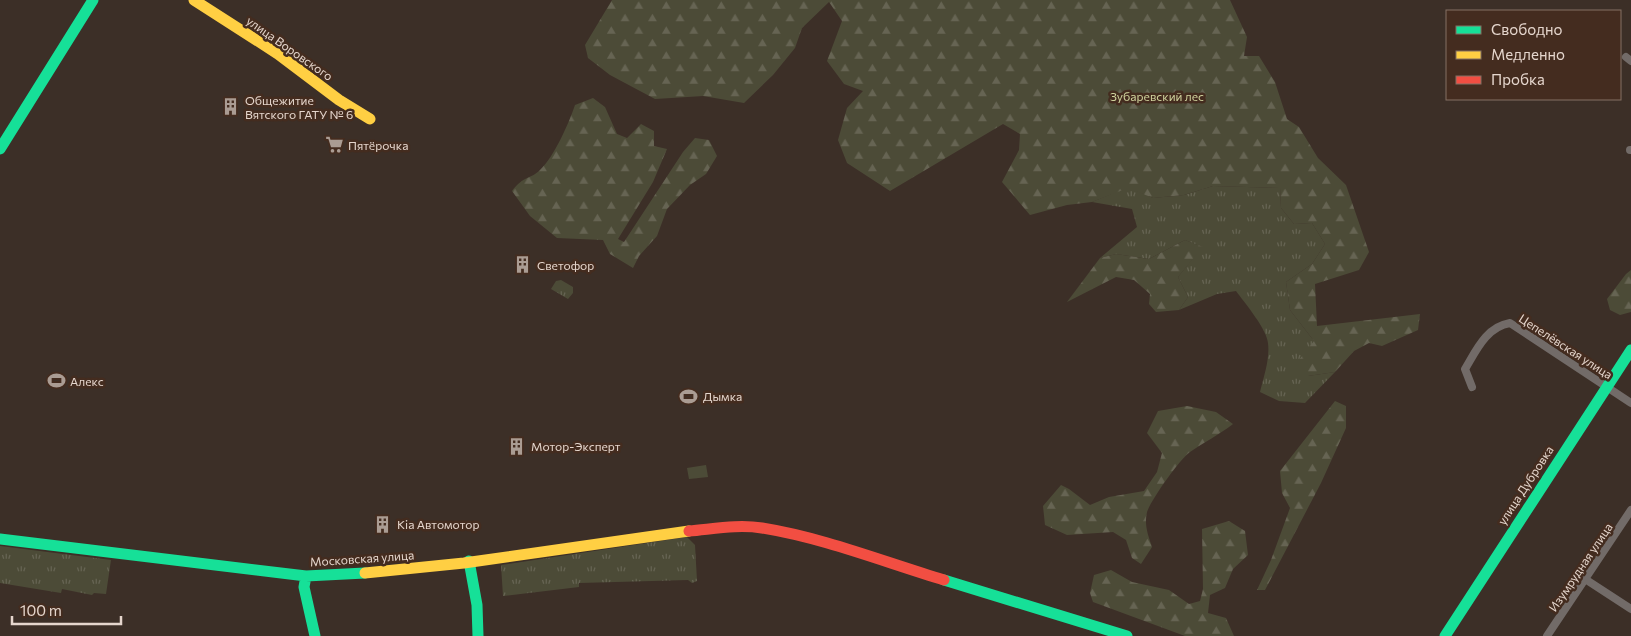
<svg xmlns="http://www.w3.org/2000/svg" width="1631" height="636" viewBox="0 0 1631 636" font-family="Commissioner,sans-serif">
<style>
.grass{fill:url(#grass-tufts)}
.forest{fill:url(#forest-firs)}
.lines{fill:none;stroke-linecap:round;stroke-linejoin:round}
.street{stroke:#726b68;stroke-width:8}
.fast{stroke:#16e098;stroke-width:11}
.slow{stroke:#ffcf43;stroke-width:11}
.jam{stroke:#f24e42;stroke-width:11}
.labels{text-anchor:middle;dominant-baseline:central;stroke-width:5;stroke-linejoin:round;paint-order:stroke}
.street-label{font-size:12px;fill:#e5d6cd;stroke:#442c1f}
.park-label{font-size:12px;fill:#d0d39e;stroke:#442c1f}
.poi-label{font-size:12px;fill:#e5d6cd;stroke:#442c1f;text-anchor:start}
</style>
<defs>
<pattern id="grass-tufts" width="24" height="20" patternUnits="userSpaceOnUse" patternTransform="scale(1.25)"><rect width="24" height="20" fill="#4c4b37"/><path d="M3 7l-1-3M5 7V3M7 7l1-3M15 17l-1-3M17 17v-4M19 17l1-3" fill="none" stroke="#666453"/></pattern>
<pattern id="forest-firs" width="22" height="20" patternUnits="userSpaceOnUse" patternTransform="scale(1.25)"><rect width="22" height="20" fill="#4c4b37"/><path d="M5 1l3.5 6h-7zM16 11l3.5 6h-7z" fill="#666453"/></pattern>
</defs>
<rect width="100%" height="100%" fill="#3c2f27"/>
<path class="grass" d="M1213,186L1280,188L1281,208L1294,224L1312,223L1325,244L1312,264L1286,282L1290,310L1314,341L1308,376L1335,372L1305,403L1279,401L1260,392C1264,376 1270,359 1268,343C1267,329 1244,302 1236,291L1217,294L1179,310L1188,297L1178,277L1202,247L1185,240L1149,259L1116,254L1100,258L1137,227L1132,209L1092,202L1128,187L1153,198L1184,195Z
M561,280L573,287V293L568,299L551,289L556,281Z
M706,465L708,477L689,479L687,468Z
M687,537L695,545L697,581L692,583L688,580L579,583V587L503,596L501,565Z
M0,546L111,560L106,594L94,593L92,595L62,589L61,593L0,583Z"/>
<path class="forest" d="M612,0H1230L1247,37L1244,56H1259L1275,82L1287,119L1299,127L1318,158L1346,185L1369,252L1359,270L1315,284L1317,326L1420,314L1418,330L1382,346L1369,343L1354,351L1335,372L1308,376L1295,365L1314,341L1290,310L1286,282L1312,264L1325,244L1312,223L1294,224L1281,208L1280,188L1213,186L1184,195L1153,198L1128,188L1092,202L1067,205L1030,215L1002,182L1019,150L1020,134L1003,124L890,191L847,163L838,140L847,108L863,91L844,84L827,61L842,21L829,2L802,28L795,48L773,75L744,103L703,96L655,99L610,75L588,58L585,45Z
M593,98L605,107L617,134L627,138L641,124L654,131V146L667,149L653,182L618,239L624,242L683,152L695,138L709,140L717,156L706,174L690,185L667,209L657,236L639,256L633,268L610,254L603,240L557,238L530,216L512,191C524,175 530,180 540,170C554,157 569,123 575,105Z
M1185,240L1203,247L1178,277L1188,297L1179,310L1156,312L1149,304L1150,294L1134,280L1116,277L1067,302L1100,258L1116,254L1149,259Z
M1631,270V312L1620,315L1610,310L1607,299L1626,274Z
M1335,401L1346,406V428L1321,483L1265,590H1257L1271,560L1290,508L1282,493L1280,471Z
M1187,406L1216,412L1233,424C1219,435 1204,442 1190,452C1179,460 1151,500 1147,512C1144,525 1148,535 1152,547L1141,564L1132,558L1126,540L1113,532L1067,535L1045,525L1043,506L1061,485L1069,489L1090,505L1109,497L1144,491L1157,472L1162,453L1147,433L1158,411Z
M1229,521L1245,531L1248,555L1233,569L1225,588L1210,595L1208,613L1226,618L1234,636H1185L1093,602L1090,593L1094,575L1111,570L1132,582L1169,590L1189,604L1200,601L1203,589L1202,529Z"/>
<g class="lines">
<path class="street" d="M1626,57L1631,61
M1630,150H1631
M1472,387L1465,369C1476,351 1486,327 1510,323L1631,403
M1585,579L1631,609
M1547,636L1631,510"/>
<path class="fast" d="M0,149L93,0
M0,539L306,576L365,573
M469,561L477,605L478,636
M306,576L304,587L315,636
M944,580L1127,636
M1445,636L1631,350"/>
<path class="slow" d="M194,0L278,54L339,100L370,119
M365,573L464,563L689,531"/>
<path class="jam" d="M689,531C713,529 738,524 762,528C824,538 884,562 944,580"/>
</g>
<defs>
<symbol id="building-bare" viewBox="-9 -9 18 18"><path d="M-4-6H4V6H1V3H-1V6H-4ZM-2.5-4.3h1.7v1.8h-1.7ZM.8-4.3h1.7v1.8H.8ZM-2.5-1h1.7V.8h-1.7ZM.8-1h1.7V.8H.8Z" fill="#aa9c93" stroke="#442c1f" stroke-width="2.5" paint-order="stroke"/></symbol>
<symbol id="supermarket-bare" viewBox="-9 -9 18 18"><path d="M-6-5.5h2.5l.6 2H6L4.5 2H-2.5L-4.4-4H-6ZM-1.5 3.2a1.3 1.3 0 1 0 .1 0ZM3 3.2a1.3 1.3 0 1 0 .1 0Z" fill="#aa9c93" stroke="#442c1f" stroke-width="2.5" paint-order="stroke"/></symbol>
<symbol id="stadium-bare" viewBox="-9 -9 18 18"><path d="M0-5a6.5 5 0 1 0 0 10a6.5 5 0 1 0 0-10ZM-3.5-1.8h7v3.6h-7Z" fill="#aa9c93" stroke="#442c1f" stroke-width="2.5" paint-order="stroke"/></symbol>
</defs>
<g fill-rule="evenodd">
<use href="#building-bare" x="218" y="94" width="25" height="25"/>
<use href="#supermarket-bare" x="322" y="132" width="25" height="25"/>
<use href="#building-bare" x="510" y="252" width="25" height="25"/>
<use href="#stadium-bare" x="44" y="368" width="25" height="25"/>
<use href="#stadium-bare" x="676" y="384" width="25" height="25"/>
<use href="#building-bare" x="504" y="434" width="25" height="25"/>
<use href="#building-bare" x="370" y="512" width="25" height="25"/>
</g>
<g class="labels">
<g class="street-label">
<text transform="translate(290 48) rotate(35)">улица Воровского</text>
<text transform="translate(1566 346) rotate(33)">Цепелёвская улица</text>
<text transform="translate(1525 485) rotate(-57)">улица Дубровка</text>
<text transform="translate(362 558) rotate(-4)">Московская улица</text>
<text transform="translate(1580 567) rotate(-56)">Изумрудная улица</text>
</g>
<g class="park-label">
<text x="1157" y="96">Зубаревский лес</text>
</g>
<g class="poi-label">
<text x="245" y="100">Общежитие<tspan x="245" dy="14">Вятского ГАТУ № 6</tspan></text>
<text x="348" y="145">Пятёрочка</text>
<text x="537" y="265">Светофор</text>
<text x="70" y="381">Алекс</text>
<text x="703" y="396">Дымка</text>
<text x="531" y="446">Мотор-Эксперт</text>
<text x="397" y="524">Kia Автомотор</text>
</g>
</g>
<rect x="1446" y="10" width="175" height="90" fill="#442c1f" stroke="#847065"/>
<rect x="1456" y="26" width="25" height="8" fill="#16e098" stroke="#847065"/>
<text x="1491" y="35" font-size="15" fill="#e5d6cd">Свободно</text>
<rect x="1456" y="51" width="25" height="8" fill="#ffcf43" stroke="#847065"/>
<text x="1491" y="60" font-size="15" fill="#e5d6cd">Медленно</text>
<rect x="1456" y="76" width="25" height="8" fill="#f24e42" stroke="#847065"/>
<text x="1491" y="85" font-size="15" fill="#e5d6cd">Пробка</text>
<path d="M12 616v8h109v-8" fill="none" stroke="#e5d6cd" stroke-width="2.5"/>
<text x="20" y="616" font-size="15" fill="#e5d6cd" stroke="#442c1f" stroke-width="4" paint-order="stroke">100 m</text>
</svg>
